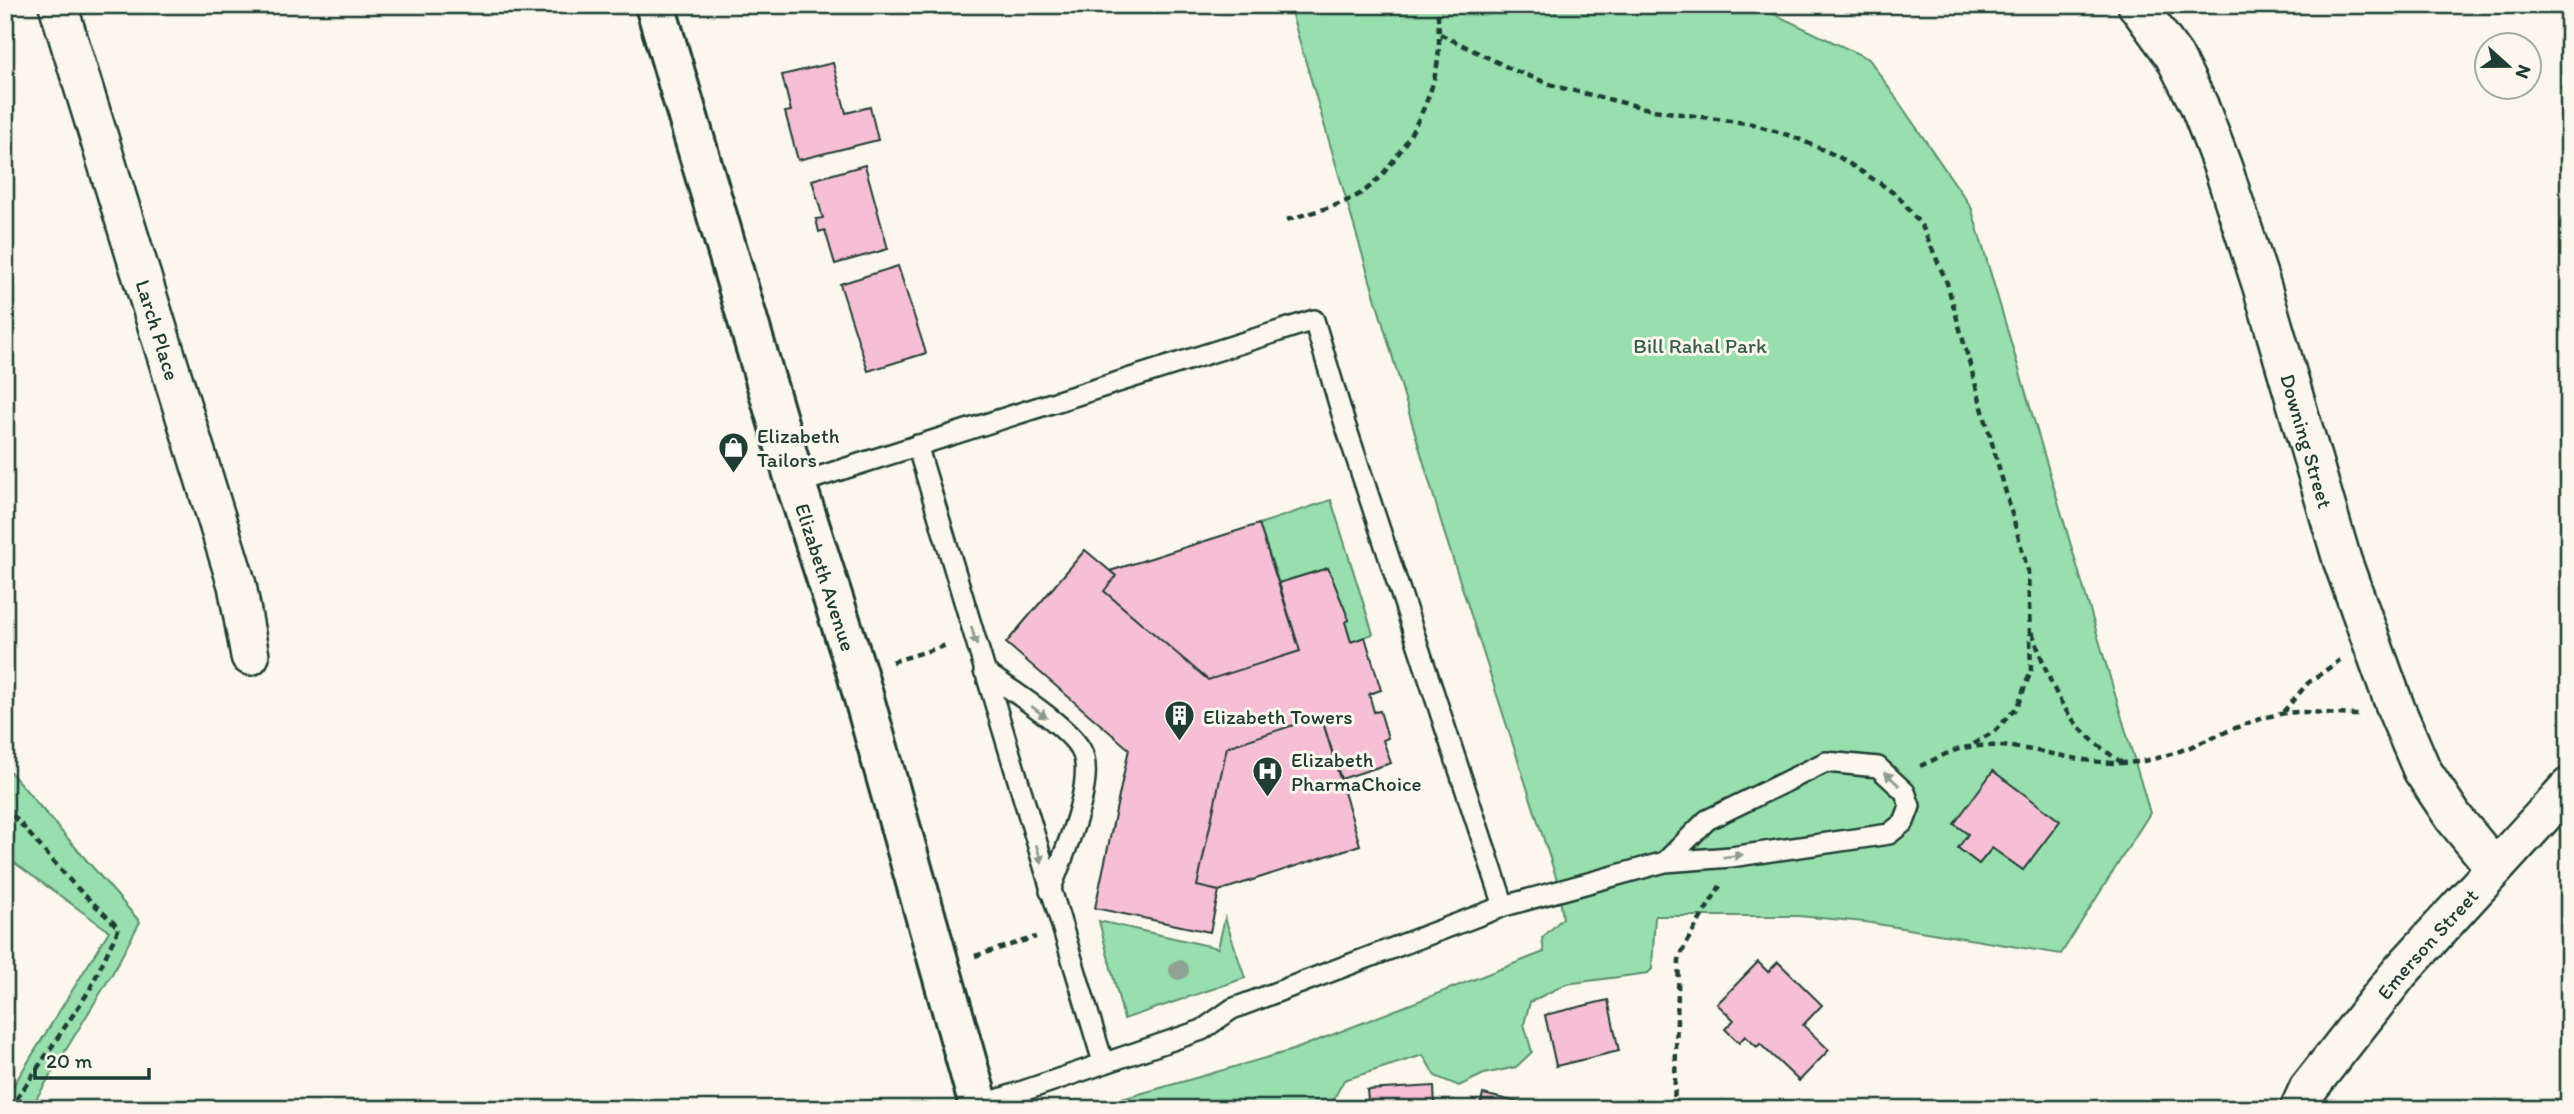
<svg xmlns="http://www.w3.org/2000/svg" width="2574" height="1114" viewBox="0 0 2574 1114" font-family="Itim,sans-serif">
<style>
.green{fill:#97dfad;stroke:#5b8e70;stroke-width:2}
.building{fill:#f7bfd5;stroke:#1f3d34;stroke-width:2}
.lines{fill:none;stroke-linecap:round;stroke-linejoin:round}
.lane-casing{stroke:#1f3d34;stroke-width:24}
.street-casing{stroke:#1f3d34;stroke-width:42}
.secondary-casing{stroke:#1f3d34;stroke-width:44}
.path{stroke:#1f3d34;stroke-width:4.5;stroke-dasharray:7 5;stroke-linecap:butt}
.lane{stroke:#fbf7ec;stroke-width:19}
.street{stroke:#fbf7ec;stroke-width:37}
.secondary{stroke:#fbf7ec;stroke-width:38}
.tree{fill:#8fa294}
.oneway{fill:#8d9a90}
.labels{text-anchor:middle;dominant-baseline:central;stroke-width:6;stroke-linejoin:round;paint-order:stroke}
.street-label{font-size:21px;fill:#1f3d34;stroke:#fbf7ec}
.park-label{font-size:21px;fill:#375d4c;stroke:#fbf7ec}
.poi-label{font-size:21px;fill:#1f3d34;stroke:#fbf7ec;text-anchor:start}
</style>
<rect width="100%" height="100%" fill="#fbf7ec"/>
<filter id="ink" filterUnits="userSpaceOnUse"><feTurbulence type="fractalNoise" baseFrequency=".0143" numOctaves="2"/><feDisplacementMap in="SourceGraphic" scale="14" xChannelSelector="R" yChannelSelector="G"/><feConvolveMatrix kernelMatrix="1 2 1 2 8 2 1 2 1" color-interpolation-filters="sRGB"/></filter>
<g filter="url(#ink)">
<path class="green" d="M1289,5H1755L1869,59L1971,207L2150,813L2061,954L1865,922L1798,916H1655L1652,969L1648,973L1566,984L1530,1002L1524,1024L1532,1052L1516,1067L1484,1074L1459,1086L1435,1076L1423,1055L1344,1080L1330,1106L1332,1109H1087L1293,1050L1544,952L1542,938L1563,918L1557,880L1445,535Z
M1331,500L1373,634L1351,642L1345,622L1349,620L1328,568L1279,583L1259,524Z
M5,766L140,922L112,974L30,1109H5V1099L109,931L5,856Z
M1225,918L1245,978L1124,1019L1099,921L1218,948Z"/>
<path class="building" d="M833,63L846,113L870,107L878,140L798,160L785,112L791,111L782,75Z
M865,165L888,249L835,264L825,230L819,232L816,219L823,218L812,180Z
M898,266L926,353L868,371L840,284Z
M1259,524L1300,651L1208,680L1104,591L1116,576L1110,571Z
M1085,550L1116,576L1104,591L1208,680L1300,651L1279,583L1328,568L1349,620L1345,622L1351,642L1365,637L1381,690L1369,694L1374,712L1380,711L1388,738L1383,740L1391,763L1341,779L1321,716L1227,747L1197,886L1219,891L1210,932L1095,908L1129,749L1006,643Z
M1321,716L1360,845L1219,891L1197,886L1227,747Z
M1993,771L2060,821L2023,870L1992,848L1979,864L1958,848L1968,834L1954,824Z
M1758,962L1768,972L1778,962L1822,1005L1803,1025L1829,1050L1799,1081L1760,1044L1757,1047L1745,1036L1739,1043L1725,1029L1734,1020L1717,1004Z
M1608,1000L1619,1051L1556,1066L1545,1015Z
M1434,1086L1435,1109H1369L1367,1090Z
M1483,1094L1538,1107V1109H1479Z"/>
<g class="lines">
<defs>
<path id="lane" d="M917,445L1103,1062
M796,484L1314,320L1345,424L1504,906
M984,671C1009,689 1067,725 1081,750C1098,781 1061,859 1050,891
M979,1106L1202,1030L1232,1009L1504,906L1665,862L1731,857L1889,834L1904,822L1910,806L1905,792L1878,767L1826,762L1707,820L1665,862"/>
<g id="street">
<path id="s1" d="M58,5L237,585L250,656"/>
<path id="s2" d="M2137,5L2174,56L2199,105L2223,168L2262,287L2342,560L2396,709L2422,770L2454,818L2495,868"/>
<path id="s3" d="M2299,1109L2308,1089L2400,972L2569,787"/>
</g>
<g id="secondary">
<path id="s4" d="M655,5L796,484L856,670L980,1109"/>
</g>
</defs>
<use href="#lane" class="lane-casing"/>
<use href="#street" class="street-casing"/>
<use href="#secondary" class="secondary-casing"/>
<path class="path" d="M1440,34L1513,70L1558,87L1653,110L1752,124L1794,137L1837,156L1881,184L1899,197L1923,228L1947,283L2028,571L2031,671L2017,707L1995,731L1968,747
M1287,220C1310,212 1343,206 1363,192C1394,170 1427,112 1435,75C1441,52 1439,28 1437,5
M2032,632C2055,695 2063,723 2121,762
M892,662L947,645
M2283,712L2308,683L2340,660
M1920,766C1935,760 1954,748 1970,747C2021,740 2072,764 2123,763C2181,761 2225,725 2280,714C2304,709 2335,715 2360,715
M5,806L74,885L119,928L89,991L10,1109
M975,956L1036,937
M1674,1109L1679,960L1686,943L1720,886"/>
<use href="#lane" class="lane"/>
<use href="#street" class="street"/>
<use href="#secondary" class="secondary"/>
</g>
<circle class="tree" cx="1179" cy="970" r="10"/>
<defs><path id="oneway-solid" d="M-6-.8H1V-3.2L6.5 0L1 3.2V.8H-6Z" transform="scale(1.75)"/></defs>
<g class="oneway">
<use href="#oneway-solid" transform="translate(974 636) rotate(74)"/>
<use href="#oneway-solid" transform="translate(1039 712) rotate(37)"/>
<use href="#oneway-solid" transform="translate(1892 779) rotate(-137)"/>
<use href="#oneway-solid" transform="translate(1039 854) rotate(73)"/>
<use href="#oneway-solid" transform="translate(1733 856) rotate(-7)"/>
</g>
</g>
<defs>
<symbol id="shop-pin" viewBox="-11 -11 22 30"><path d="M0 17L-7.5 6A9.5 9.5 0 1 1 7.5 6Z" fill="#1f3d34" stroke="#fbf7ec"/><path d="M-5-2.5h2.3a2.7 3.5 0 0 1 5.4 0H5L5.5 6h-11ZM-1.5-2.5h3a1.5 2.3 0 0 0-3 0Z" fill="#fff"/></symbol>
<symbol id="building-pin" viewBox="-11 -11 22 30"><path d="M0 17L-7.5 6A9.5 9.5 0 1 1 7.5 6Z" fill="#1f3d34" stroke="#fbf7ec"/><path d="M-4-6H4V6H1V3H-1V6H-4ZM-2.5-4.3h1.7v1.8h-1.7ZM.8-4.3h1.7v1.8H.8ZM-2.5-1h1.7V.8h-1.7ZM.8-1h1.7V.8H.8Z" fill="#fff"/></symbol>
<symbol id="hospital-pin" viewBox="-11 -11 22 30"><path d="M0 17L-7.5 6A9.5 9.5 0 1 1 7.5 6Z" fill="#1f3d34" stroke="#fbf7ec"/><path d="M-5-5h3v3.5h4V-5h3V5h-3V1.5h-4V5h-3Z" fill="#fff"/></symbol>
</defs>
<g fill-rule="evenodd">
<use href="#shop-pin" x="716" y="430" width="35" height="47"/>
<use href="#building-pin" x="1162" y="698" width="35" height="47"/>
<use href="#hospital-pin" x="1250" y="754" width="35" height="47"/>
</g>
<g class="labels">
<g class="street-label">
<text stroke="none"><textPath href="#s1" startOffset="340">Larch Place</textPath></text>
<text stroke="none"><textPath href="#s2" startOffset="471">Downing Street</textPath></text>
<text stroke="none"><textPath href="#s4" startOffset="597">Elizabeth Avenue</textPath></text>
<text stroke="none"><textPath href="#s3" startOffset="210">Emerson Street</textPath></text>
</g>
<g class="park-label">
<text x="1700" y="345">Bill Rahal Park</text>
</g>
<g class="poi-label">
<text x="757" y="435">Elizabeth<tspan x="757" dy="24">Tailors</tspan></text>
<text x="1203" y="716">Elizabeth Towers</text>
<text x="1291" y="759">Elizabeth<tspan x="1291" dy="24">PharmaChoice</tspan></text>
</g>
</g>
<rect width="2574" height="1114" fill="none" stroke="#fbf7ec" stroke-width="28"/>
<rect x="14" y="14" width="2546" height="1086" fill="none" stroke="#1f3d34" stroke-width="2.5" filter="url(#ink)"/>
<g transform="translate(2508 66) rotate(111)"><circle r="33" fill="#fbf7ec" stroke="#a3ada2" stroke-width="2"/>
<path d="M0-5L12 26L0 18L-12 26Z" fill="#1f3d34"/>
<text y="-10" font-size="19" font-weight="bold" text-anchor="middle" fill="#1f3d34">N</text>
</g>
<path d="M35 1068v10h114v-10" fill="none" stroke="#1f3d34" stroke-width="3.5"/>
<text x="46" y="1068" font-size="21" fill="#1f3d34" stroke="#fbf7ec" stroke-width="5" paint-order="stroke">20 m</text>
</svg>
